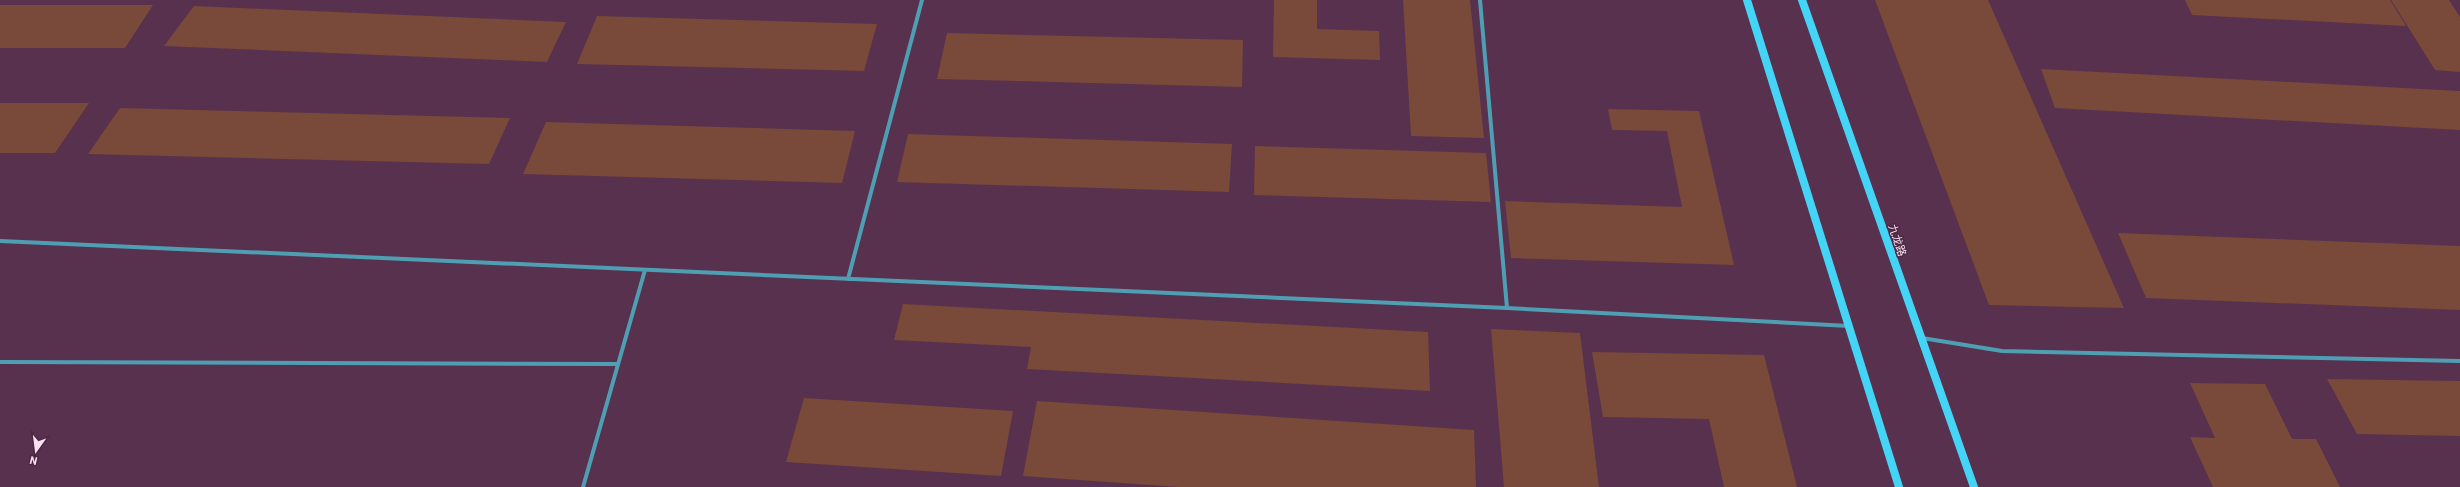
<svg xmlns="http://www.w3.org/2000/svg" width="2460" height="487" viewBox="0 0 2460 487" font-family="Barlow,'Noto Sans SC',sans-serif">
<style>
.building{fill:#79493a}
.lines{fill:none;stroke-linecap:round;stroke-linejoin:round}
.minor{stroke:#4f9fb4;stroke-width:4}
.secondary{stroke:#44d4f6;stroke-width:8}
.labels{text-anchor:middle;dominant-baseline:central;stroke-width:3;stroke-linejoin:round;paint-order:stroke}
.street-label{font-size:11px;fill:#f9e0f1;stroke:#4d2743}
</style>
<rect width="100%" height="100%" fill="#58314e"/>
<path class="building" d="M1274,0H1317V29L1379,31L1380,60L1273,57Z
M1403,0H1470L1484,138L1411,136Z
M1875,0H1988L2124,308L1989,305Z
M2185,0H2390L2406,26L2192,15Z
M2391,0H2449L2460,17V72L2435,70Z
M0,5H153L125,48H0Z
M194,6L566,22L547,62L164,46Z
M597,16L877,24L864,71L577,64Z
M947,33L1243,40L1242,87L937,79Z
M2041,69L2460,91V130L2055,108Z
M0,103H89L55,153H0Z
M120,108L510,118L489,164L88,154Z
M1608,109L1699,111L1734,265L1511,258L1505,201L1682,207L1667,131L1612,130Z
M546,122L855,131L842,183L523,174Z
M908,134L1232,144L1229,192L897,182Z
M1255,146L1486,153L1491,202L1254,195Z
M2118,233L2460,246V310L2146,298Z
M903,304L1428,332L1430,391L1027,369L1031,347L894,340Z
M1491,329L1580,333L1599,487H1504Z
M1592,352L1764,355L1797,487H1724L1709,419L1603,417Z
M2327,379L2460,381V436L2357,434Z
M2190,383L2265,384L2292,439H2316L2340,487H2213L2190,437L2215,438Z
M804,398L1013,411L1001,476L786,462Z
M1037,401L1474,430L1476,487H1178L1023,476Z"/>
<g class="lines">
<path class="minor" d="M1480,0L1507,308
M0,241L1507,308L1849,326
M848,279L922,0
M1922,338L2002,351L2460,361
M0,362L618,364
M583,487L645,270"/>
<path class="secondary" d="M1747,0L1899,487
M1802,0L1974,487"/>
</g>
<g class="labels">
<g class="street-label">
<text transform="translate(1898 240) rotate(71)">九龙路</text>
</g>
</g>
<g transform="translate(36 451) rotate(194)" stroke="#4d2743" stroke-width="3" paint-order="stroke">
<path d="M0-3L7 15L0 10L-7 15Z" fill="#f9e0f1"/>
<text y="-6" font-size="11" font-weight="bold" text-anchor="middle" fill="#f9e0f1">N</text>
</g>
</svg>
